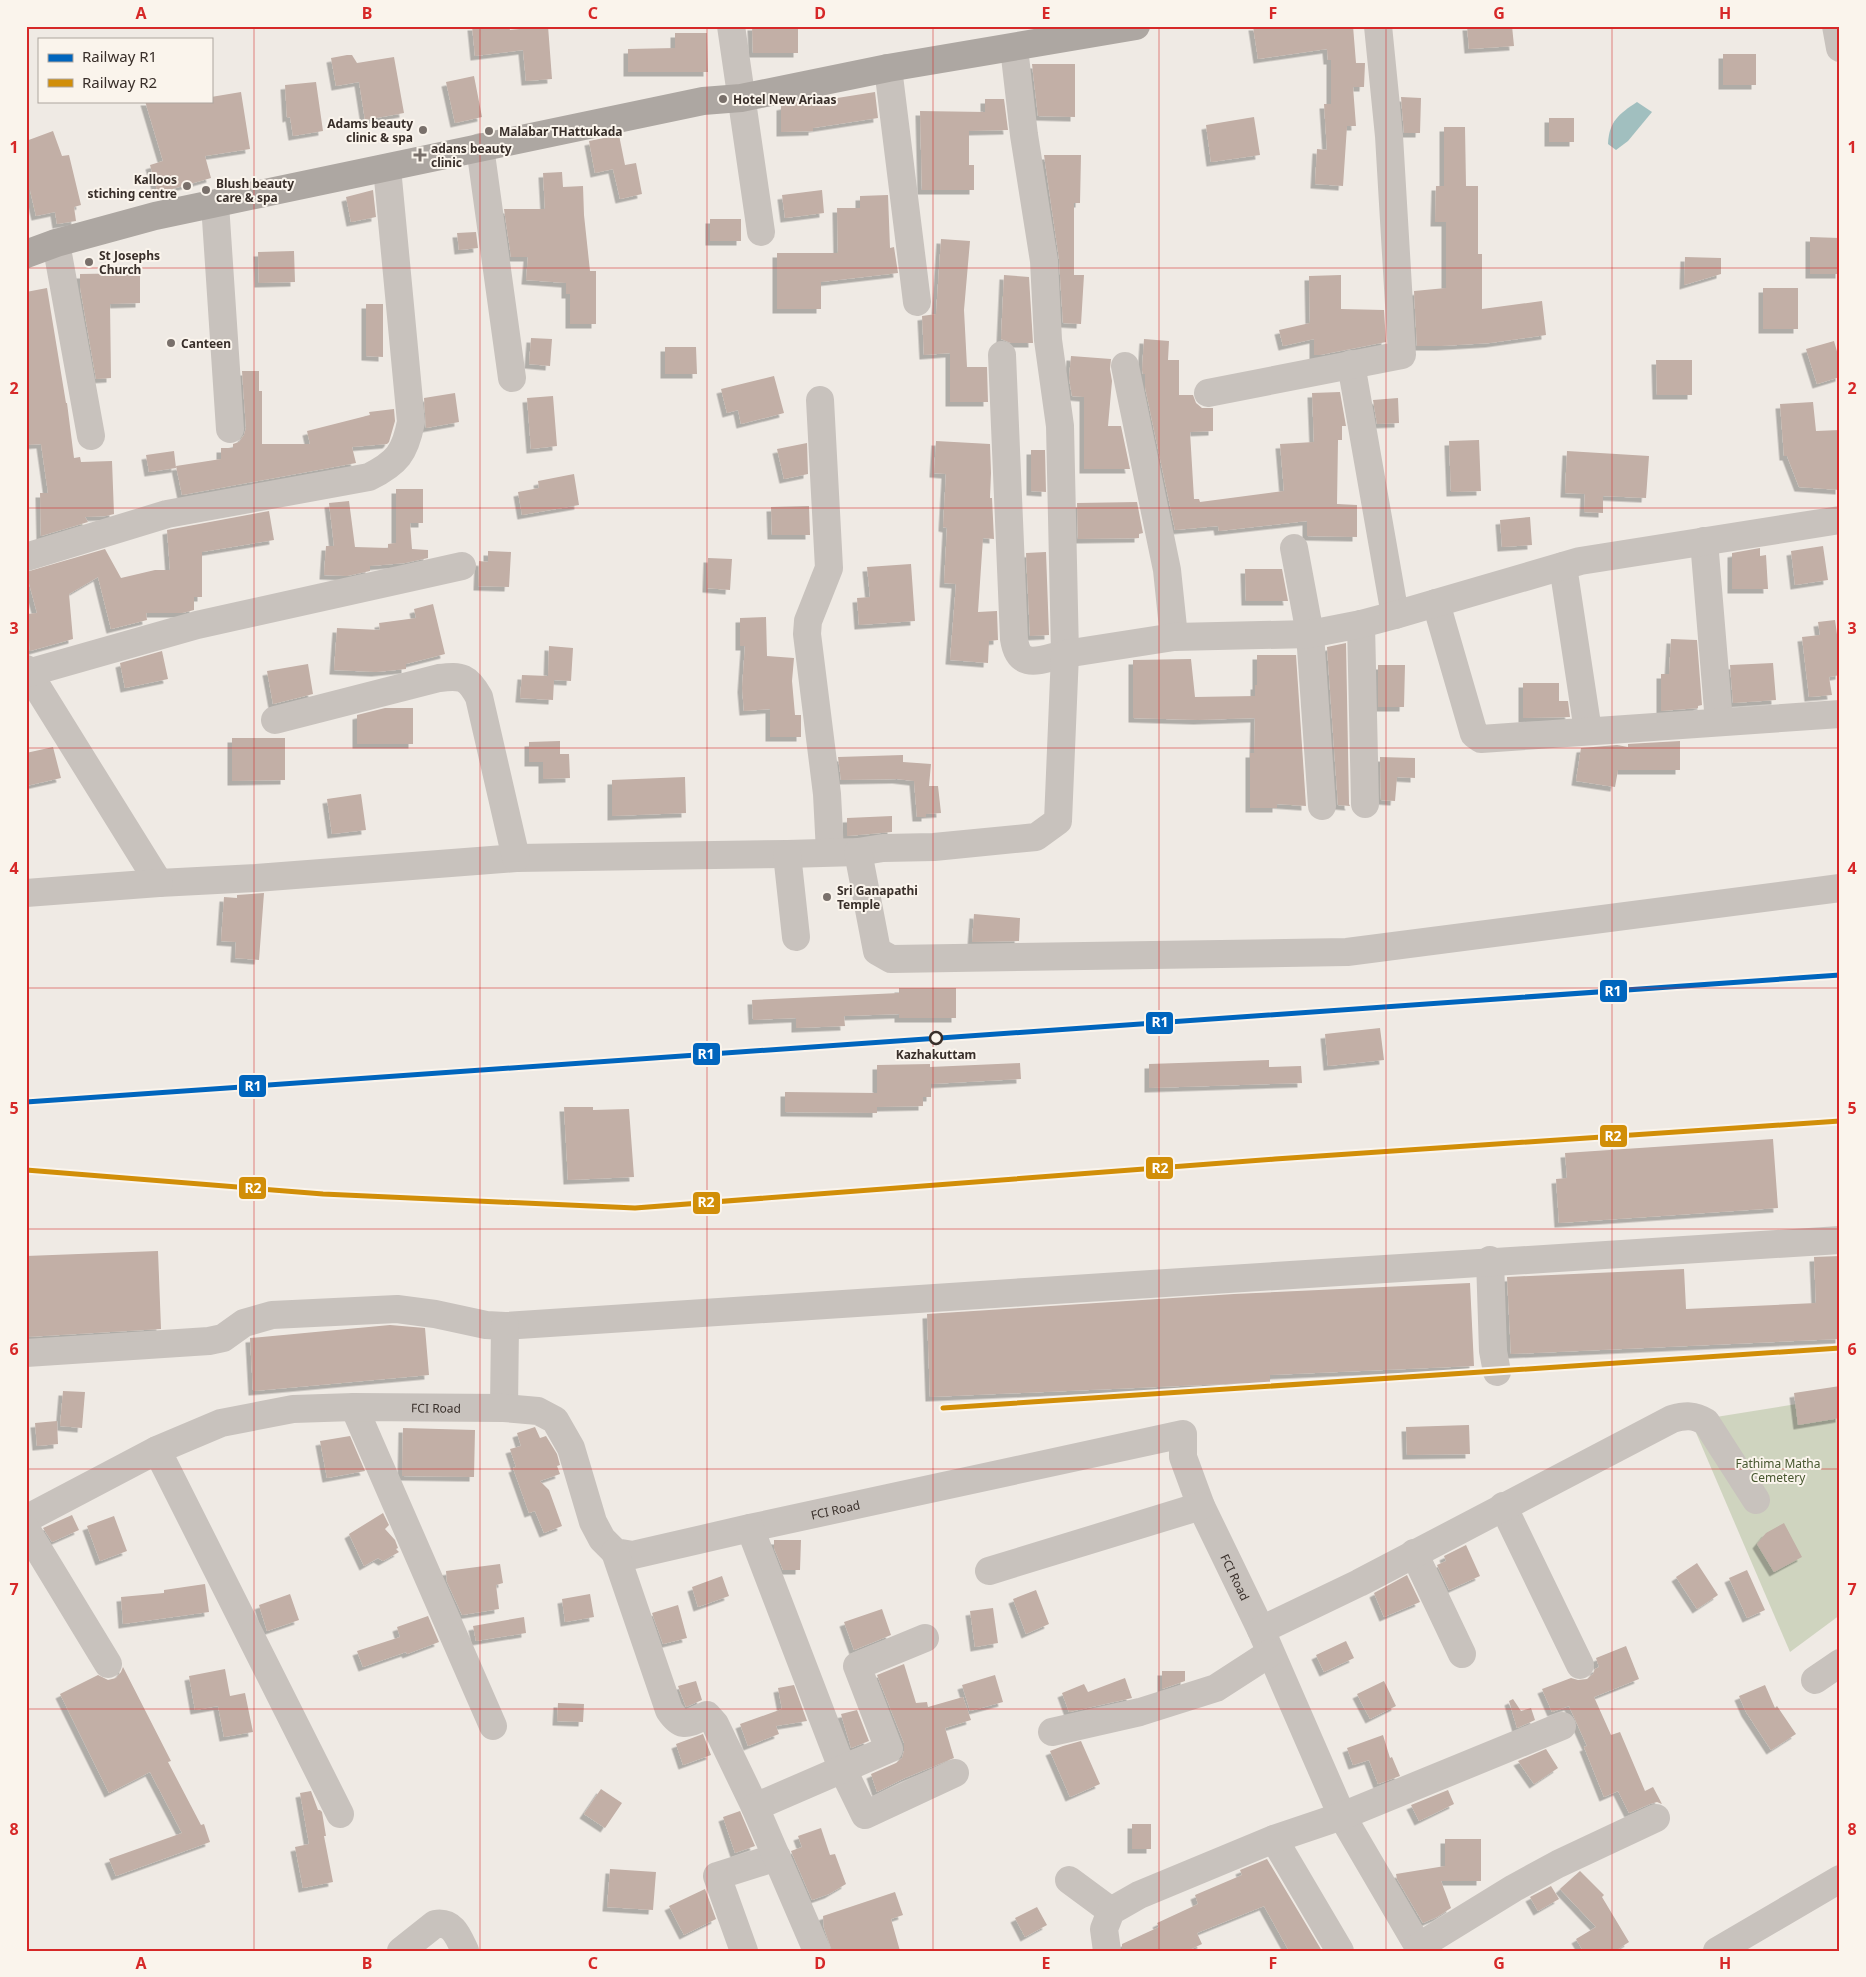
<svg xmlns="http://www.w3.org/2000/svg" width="1866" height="1977" viewBox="0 0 1866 1977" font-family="'Noto Sans',sans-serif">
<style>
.green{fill:#cfd4bf}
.water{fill:#a1bfbf}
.building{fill:#c2afa6;filter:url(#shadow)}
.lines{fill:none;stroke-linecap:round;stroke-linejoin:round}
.minor{stroke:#c8c2bd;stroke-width:28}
.major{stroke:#ada7a2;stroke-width:28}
.rail{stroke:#b0aba7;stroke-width:4;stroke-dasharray:1 4;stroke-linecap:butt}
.rail-1-casing{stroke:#faf4ec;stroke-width:9}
.rail-2-casing{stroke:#faf4ec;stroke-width:9}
.rail-1{stroke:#0065bd;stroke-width:5}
.rail-2{stroke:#d18e08;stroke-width:5}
.grid{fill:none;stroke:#d62828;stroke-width:1;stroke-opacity:0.55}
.poi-dot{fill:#79706b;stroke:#faf4ec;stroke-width:2}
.stop-dot{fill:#faf4ec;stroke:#392f2a;stroke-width:2.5}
.labels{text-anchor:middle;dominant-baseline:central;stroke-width:4;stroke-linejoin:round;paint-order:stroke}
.poi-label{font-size:12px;font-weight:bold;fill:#392f2a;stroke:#faf4ec;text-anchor:start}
.stop-label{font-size:12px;font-weight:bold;fill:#392f2a;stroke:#faf4ec}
.street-label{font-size:12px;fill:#392f2a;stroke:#faf4ec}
.park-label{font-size:12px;fill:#47572f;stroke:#faf4ec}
.line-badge{stroke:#faf4ec;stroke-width:2}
.badge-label{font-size:14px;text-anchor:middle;font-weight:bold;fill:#fff}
.neatline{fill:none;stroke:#d62828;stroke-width:2}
.grid-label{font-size:16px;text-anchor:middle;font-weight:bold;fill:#d62828}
</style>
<defs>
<filter id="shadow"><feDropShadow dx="-4.5" dy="4.5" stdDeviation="0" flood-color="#0004"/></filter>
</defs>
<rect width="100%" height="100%" fill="#efeae4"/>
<path class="green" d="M1840,1397V1615L1790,1652L1691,1421Z"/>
<path class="water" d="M1637,102L1652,112L1628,141L1616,150L1608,144C1609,121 1619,114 1637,102Z"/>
<path class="building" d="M472,26H509L510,30L548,26L552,79L526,81L523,50L475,56Z
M752,26H798V53H753Z
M1253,26H1353L1356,63H1365L1364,87H1353L1356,126H1347L1343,186L1315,184L1317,149L1327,150L1324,104H1331V60H1328L1327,49L1258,59Z
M1467,26H1512L1514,46L1469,49Z
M675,33H707L708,72H628V49L675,48Z
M1723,54H1756V85H1723Z
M347,55H352L357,63L394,57L404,113L365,120L359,82L336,86L331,58Z
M1032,64H1075V117L1038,116Z
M474,76L482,117L455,123L446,82Z
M316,82L323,131L293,136L290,117L287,118L285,85Z
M241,92L250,149L205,156L211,178L158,193L150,165L163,161L145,101H211V97Z
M875,92L878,118L813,128V131L781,132V106L812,99V102Z
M1401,97L1421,98L1420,133H1404Z
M985,99H1004L1008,130L969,131V165H974V190H922L920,111L985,112Z
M1254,117L1260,155L1211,162L1206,125Z
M1549,118H1574V142H1549Z
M1444,127H1465L1466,186H1478V254H1482V309L1542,301L1546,335L1490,343L1441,346H1417L1414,291L1446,288V222H1435L1436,186H1444Z
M53,131L62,156L69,155L81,205L74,207L76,221L57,224L55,212L36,216L30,190H26V141Z
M619,135L625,165L636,163L642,194L620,199L613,169L595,173L589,141Z
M1044,155H1081L1080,203H1074V275H1084L1081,324L1063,323L1059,259Z
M562,172L563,187L583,186L584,215L590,271H596V324H570V294H566V283L526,280L528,257H511L504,209H545L543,173Z
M373,190L376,217L351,222L346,197Z
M822,190L824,213L785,218L782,195Z
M888,195L890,248L894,247L898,273L821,282V309H777V253H838L837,208H860V196Z
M710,219H741V241H710Z
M476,232L478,248L459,250L457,233Z
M1810,237L1840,238V274H1810Z
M941,239L970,241L964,310L967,367H987L988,402H950V353L924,355L922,316L936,314Z
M294,251L295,282L259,283L258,252Z
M1685,257L1721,258V274L1684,285Z
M140,273V303L110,304L111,378L96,379L80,287V274Z
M1004,275L1029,277L1033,343H1011L1001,339Z
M1341,275V309L1384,310L1386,342L1320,355H1314V339L1283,346L1279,330L1310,323L1309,276Z
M47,288L66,403H67L74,458L80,457L81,462L112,461L114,514L106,516L85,517L88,522L41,536L40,493H48L41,444L26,445V292Z
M1763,288H1798V329H1763Z
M366,304H383V357L366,356Z
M531,338L552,339L550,366L529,364Z
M1144,339L1169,341L1168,360H1179V395H1193L1196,403L1202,408H1213V431L1190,432L1194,499H1199L1200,502L1284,491L1280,444L1314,442L1312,393L1340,392L1346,426H1342V440H1338L1337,504L1357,505V537L1307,536V521L1219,531L1218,526L1175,530L1145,387V374H1143L1142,370Z
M1834,341L1840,362V377L1817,384L1806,349Z
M665,347H696L697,374H665Z
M1071,356L1111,359L1110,369L1112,381L1108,426H1121L1130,469H1084V397L1072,396L1069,378Z
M1656,360H1692V395H1657Z
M242,371H259V391H262V444H310L307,431L370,415L369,412L394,409L395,421L389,442L387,444L352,447L356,463L182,495L176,466L221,459V448H233V444L239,442L244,435L246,428Z
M774,376L784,413L741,424L738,410L727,413L721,389Z
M455,393L459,422L426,428L424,398Z
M553,396L557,446L531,449L527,398Z
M1398,398L1399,423L1377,424L1373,400Z
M1813,402L1816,431L1840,430V490L1799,487L1787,456H1784L1780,404Z
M1479,440L1481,491L1451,492L1449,441Z
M936,441L990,444L991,473L990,498H992L994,539L983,538L978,612L997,611L998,640L989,641L988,663L950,660L956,584L944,583L947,528L943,527L946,474L934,473Z
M807,443L808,474L784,479L777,449Z
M1031,450H1045L1046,492L1031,491Z
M174,451L176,468L149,472L146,455Z
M1567,451L1649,456L1646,498L1603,496V513L1584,512L1585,494L1565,493Z
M574,474L579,505L522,515L518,492L539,488L538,481Z
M396,489H423V523H410L412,549L428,550V558L405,563L370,566V571L347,576L324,575L326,546H334L329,503L349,501L355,547L388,548V544L396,543Z
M1137,502L1143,533L1139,534V538L1078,539L1077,503Z
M809,506L810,535H772L771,507Z
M269,511L274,540L202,552V597H194V610L182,613H146L147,620L111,629L98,577L69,594L73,639L30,651L27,614L37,613L26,572L105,549L121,578L155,570H170L167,530Z
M1530,517L1532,545L1502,547L1500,520Z
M1823,546L1828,580L1795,585L1791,551Z
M1760,548V556L1766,555L1768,589H1732V553Z
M488,551L511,552L509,587L478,586L479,561L488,562Z
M1046,552L1049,635L1030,636L1026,553Z
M708,558L732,559L730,590L707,588Z
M911,564L915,621L859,625L857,598L870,597L867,567Z
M1245,569H1282L1288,601H1246Z
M433,604L445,654L406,664V669L376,672L334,670L337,628L380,630L379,623L416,618L414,609Z
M766,617L767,656L794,658L792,681L795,715H801V737H770V709L744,711L742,688L745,646H740V618Z
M1835,620L1840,656V675L1829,677L1832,695L1809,697L1802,637L1820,635L1818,622Z
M1671,639L1697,640L1702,705L1698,706V708L1661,711V674H1669Z
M1346,643L1349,804L1350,806L1338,805L1327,647Z
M549,646L573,648L571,681L554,680L553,700L520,698L522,675L548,676Z
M162,651L168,679L125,688L120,663Z
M1257,655H1296L1306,806L1277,804V808H1250V753H1254L1255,718L1198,720L1133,718V660L1191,659L1195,697L1255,696V685H1257Z
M1773,663L1776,700L1733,703L1730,665Z
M308,664L313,694L273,704L267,671Z
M1378,665H1405L1404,707H1378Z
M1523,683H1559V701H1568L1570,717L1523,718Z
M385,708H413V744H357V715Z
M232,738H285V780L232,781Z
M560,741V754H569L570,778L543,779V762H529V742Z
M1680,741V770H1618L1615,787L1576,781L1581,748L1617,745L1628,747V744Z
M53,747L61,778L26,786V753Z
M903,755V762L931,764L929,786H938L941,813L926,814V817H917L914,781L897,779L841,780L838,757Z
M1380,757L1415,758V778L1397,777L1395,801L1381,800Z
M685,777L686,813L612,816V780Z
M361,794L366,830L332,834L327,799Z
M892,816V832L847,836V818Z
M264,893L259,960L235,958L236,942L221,941L224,897L237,898V895Z
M974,914L1020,918L1019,941L972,942Z
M899,988H956V1018H899V1014L844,1016L845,1026L796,1028V1018L753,1020L752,1000L899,993Z
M1380,1028L1384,1060L1328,1066L1325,1034Z
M1269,1060V1067L1301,1066L1302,1083L1149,1088V1064Z
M1020,1063L1021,1079L931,1084V1097H923V1106L877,1107V1093V1113L785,1112V1092L877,1093V1065L930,1064V1067Z
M564,1107H593V1110L629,1109L634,1177L568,1180Z
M1773,1139L1778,1208L1559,1223L1556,1179L1567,1178L1565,1153Z
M158,1251L161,1329L26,1337V1256Z
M1840,1256V1339L1511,1354L1507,1277L1684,1269L1686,1309L1816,1303L1814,1257Z
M1470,1283L1474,1366L1270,1375V1382L930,1397L927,1314L1234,1294Z
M390,1325L425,1328L429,1375L253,1391L250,1338Z
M1840,1386V1418L1798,1425L1794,1393Z
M63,1391L85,1392L82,1428L60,1426Z
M57,1421L58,1444L37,1446L35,1423Z
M1469,1425L1470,1454L1407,1455L1406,1427Z
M535,1427L540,1438L546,1436L557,1454L560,1465L557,1466L560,1474L540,1481L549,1490L562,1526L544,1533L535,1511L529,1513L513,1468L516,1467L510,1449L521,1446L517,1433Z
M403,1428L475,1430L474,1477L402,1476Z
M350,1436L365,1471L327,1478L320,1441Z
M383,1513L389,1525L385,1529L395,1540L398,1548L396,1549L399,1552L383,1561L378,1558L364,1566L349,1534Z
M72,1515L79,1530L52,1542L43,1528Z
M114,1516L127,1551L100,1561L87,1526Z
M1784,1523L1802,1557L1774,1572L1757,1544L1766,1533Z
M774,1540H801L800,1570H783L774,1548Z
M1466,1545L1480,1576L1449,1590L1437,1565L1446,1561L1444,1556Z
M1697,1563L1718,1595L1697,1609L1676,1577Z
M500,1564L503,1583L496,1585L499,1609L462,1615L447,1582L446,1571Z
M1747,1570L1765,1610L1747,1618L1729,1578Z
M1407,1575L1420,1602L1384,1617L1374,1593Z
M722,1576L729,1596L698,1607L692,1587Z
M205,1584L209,1612L123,1624L121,1597L164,1593V1590Z
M1036,1590L1049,1624L1026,1634L1013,1599Z
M290,1594L299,1620L267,1631L259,1605Z
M590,1594L594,1617L565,1622L562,1599Z
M678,1605L687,1638L663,1644L652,1613Z
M993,1608L998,1643L975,1647L970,1611Z
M882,1609L891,1635L854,1650L844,1622Z
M428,1616L439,1642L407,1654L406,1652L363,1667L357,1651L400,1637L397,1627Z
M524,1617L526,1633L476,1641L473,1626Z
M1346,1641L1354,1658L1324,1672L1316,1655Z
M1626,1646L1639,1679L1594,1697L1611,1735L1620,1732L1645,1791L1653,1787L1662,1804L1657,1802L1650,1804L1629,1813L1618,1791L1604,1797L1584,1747L1587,1746L1569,1706L1552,1712L1542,1689L1571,1678L1578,1680L1587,1679L1593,1674L1595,1669L1599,1667L1596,1658Z
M904,1664L916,1703L927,1702L928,1707L963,1697L971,1720L945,1728L954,1758L905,1778L877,1792L871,1774L896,1763L902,1758L904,1751V1743L877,1675Z
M123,1667L171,1761L168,1762L201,1825L204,1824L210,1842L116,1876L109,1859L182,1833L150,1772L109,1793L60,1694L98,1675L108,1680L116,1678L121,1672Z
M225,1669L230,1696L245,1693L253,1732L224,1737L218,1706L195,1710L189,1676Z
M1162,1671H1185V1681L1162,1689Z
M995,1675L1003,1702L970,1711L962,1685Z
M1125,1678L1132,1698L1069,1712L1062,1693L1084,1684L1088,1692Z
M696,1681L702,1700L686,1707L678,1686Z
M1384,1681L1396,1706L1370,1719L1357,1694Z
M794,1685L807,1721L776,1726L779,1734L748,1746L740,1724L782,1709L778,1688Z
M1765,1685L1775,1708L1777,1706L1796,1734L1771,1750L1746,1712L1739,1696Z
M1513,1699L1521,1711L1531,1708L1535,1720L1517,1728L1509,1701Z
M558,1703L584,1704L583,1722L557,1721Z
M857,1710L869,1741L851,1748L841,1714Z
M703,1734L711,1755L683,1765L676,1744Z
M1383,1735L1390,1758L1392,1757L1400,1776L1378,1784L1369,1760L1353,1765L1347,1748Z
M1081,1741L1100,1784L1070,1797L1050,1751L1063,1746Z
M1546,1749L1558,1768L1534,1784L1518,1761Z
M601,1789L622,1803L605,1828L584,1814Z
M1448,1790L1454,1804L1419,1821L1411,1805Z
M311,1791L318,1810H320L322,1812L326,1836H324L333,1882L303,1888L295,1847L309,1844L300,1793Z
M740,1811L755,1846L735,1853L723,1817Z
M1132,1824H1151V1849H1132Z
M821,1828L830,1855L835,1854L846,1884L829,1894L812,1900L791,1851L802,1847L798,1836Z
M1445,1839H1481V1881H1441L1451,1908L1437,1917L1423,1923L1397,1879L1396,1874L1445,1866Z
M1267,1859L1322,1951H1289L1264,1906L1197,1933L1202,1944L1187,1951H1122V1944L1159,1927L1157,1923L1198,1904L1195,1895L1242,1875L1240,1870Z
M610,1869L656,1872L653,1910L607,1907Z
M1580,1871L1604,1895L1602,1897L1629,1942L1615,1951H1583L1576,1939L1596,1927L1560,1889Z
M1551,1886L1559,1899L1538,1911L1530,1897Z
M705,1889L716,1919L684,1935L669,1906Z
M895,1892L903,1915L891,1919L900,1951H832L824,1928L823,1916Z
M1037,1907L1047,1925L1025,1937L1015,1918Z"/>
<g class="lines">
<g class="minor">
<path d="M731,26L761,232"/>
<path d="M1836,26L1840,48"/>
<path d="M888,68L917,302"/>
<path d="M480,147L512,378"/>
<path d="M215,204L230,429"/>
<path d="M56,243L91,436"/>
<path d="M1002,355L1014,639C1019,672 1041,659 1065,654L1060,426L1048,340L1044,261L1024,135L1014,48"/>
<path d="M1351,364L1395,615"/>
<path d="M1125,366L1167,570L1174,637"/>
<path d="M1208,393L1402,355L1389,136L1378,26"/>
<path d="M820,400L829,568L808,621L807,634L827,794L830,852"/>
<path d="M1704,541L1719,722"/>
<path d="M1294,548L1310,634L1322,806"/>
<path d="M26,557L167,514L369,477C397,463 405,453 411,422L387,168"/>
<path d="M1563,566L1588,731"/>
<path d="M1436,603L1474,734L1481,739L1840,714"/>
<path d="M1361,624L1365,804"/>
<path d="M26,669L159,883L256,878L516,858L787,854L858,852L883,848L934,847L1036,837L1058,821L1065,654L1174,637L1310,634L1361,624L1395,615L1580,561L1840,520"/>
<path d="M28,673L197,625L462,566"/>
<path d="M275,720L439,678C462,675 468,677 479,697L516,858"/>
<path d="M858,852L877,951L891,959L1347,952L1840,888"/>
<path d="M787,854L796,937"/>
<path d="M26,893L159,883"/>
<path d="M1490,1260L1493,1351L1497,1372"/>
<path d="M26,1353L209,1341L223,1338L244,1323L272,1315L397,1309L435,1314L486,1325L505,1326C950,1298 1395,1266 1840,1240"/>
<path d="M354,1407L493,1726"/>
<path d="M504,1408L505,1326"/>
<path d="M157,1450L340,1814"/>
<path d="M1503,1506L1580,1665"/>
<path id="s1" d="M26,1519L157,1450L221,1423L293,1409L354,1407L504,1408L538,1411L555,1420L571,1448L593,1522L602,1539L615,1552L633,1555L750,1528L1183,1434V1457L1201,1506L1261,1630L1342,1816L1421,1951"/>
<path d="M750,1528L842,1768L865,1815L955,1773"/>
<path d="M26,1529L108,1664"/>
<path d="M615,1552L669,1710C682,1730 688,1723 707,1715L715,1724L755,1807"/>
<path d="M1414,1553L1462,1654"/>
<path d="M989,1571L1201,1506"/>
<path d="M1261,1630L1359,1583L1672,1419C1686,1415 1694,1415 1706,1422L1756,1500"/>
<path d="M1815,1680L1840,1663"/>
<path d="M1052,1732L1140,1712L1216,1688L1270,1653"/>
<path d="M1274,1839L1340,1951"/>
<path d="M1069,1880L1111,1911"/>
<path d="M1418,1947L1514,1888L1558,1864L1656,1818"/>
<path d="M401,1951L435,1924C453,1921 458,1936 465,1951"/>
<path d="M744,1951L717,1876L777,1857"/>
<path d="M817,1951L755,1807L889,1749L857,1666L925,1638"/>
<path d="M1107,1951L1104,1929L1111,1911L1139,1895L1274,1839L1342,1816L1562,1726"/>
<path d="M1717,1951L1840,1879"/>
</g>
<path class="major" d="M26,254L56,243L155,216L703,101L741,98L888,68L1136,26"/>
<path class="rail" d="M26,1170L323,1194L635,1208L1275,1159L1840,1121
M943,1408L1840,1348"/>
<defs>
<path id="rail-1" d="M26,1102L1840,975"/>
<path id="rail-2" d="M26,1170L323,1194L635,1208L1275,1159L1840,1121
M943,1408L1840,1348"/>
</defs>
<use href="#rail-1" class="rail-1-casing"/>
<use href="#rail-2" class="rail-2-casing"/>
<use href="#rail-1" class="rail-1"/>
<use href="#rail-2" class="rail-2"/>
</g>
<path class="grid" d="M254,26V1951M480,26V1951M707,26V1951M933,26V1951M1159,26V1951M1386,26V1951M1612,26V1951M26,268H1840M26,508H1840M26,748H1840M26,988H1840M26,1229H1840M26,1469H1840M26,1709H1840"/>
<g class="poi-dot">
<circle cx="723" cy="99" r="5"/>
<circle cx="423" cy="130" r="5"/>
<circle cx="489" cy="131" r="5"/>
<path d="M417.5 147.5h5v5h5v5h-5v5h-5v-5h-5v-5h5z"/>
<circle cx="187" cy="186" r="5"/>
<circle cx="206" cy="190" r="5"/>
<circle cx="89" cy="262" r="5"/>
<circle cx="171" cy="343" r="5"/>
<circle cx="827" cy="897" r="5"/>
</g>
<circle class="stop-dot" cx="936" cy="1038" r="6"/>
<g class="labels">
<g class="poi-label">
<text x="733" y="99">Hotel New Ariaas</text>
<text x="413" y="123" text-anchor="end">Adams beauty<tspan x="413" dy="14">clinic &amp; spa</tspan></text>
<text x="499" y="131">Malabar THattukada</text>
<text x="431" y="148">adans beauty<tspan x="431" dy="14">clinic</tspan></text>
<text x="177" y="179" text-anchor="end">Kalloos<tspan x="177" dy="14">stiching centre</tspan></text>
<text x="216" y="183">Blush beauty<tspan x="216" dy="14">care &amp; spa</tspan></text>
<text x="99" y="255">St Josephs<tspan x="99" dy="14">Church</tspan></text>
<text x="181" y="343">Canteen</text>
<text x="837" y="890">Sri Ganapathi<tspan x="837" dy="14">Temple</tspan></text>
</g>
<g class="stop-label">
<text x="936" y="1054">Kazhakuttam</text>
</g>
<g class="street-label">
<text stroke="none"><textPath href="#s1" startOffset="434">FCI Road</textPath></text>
<text stroke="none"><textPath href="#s1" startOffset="928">FCI Road</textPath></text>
<text stroke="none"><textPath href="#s1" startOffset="1438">FCI Road</textPath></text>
</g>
<g class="park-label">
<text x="1778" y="1463">Fathima Matha<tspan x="1778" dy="14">Cemetery</tspan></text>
</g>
</g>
<g class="line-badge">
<rect x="1599" y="979" width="29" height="24" rx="5" fill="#0065bd"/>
<rect x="1145" y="1011" width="29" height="24" rx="5" fill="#0065bd"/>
<rect x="692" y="1042" width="29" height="24" rx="5" fill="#0065bd"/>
<rect x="238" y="1074" width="29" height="24" rx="5" fill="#0065bd"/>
<rect x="1599" y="1124" width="29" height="24" rx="5" fill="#d18e08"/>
<rect x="1145" y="1156" width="29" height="24" rx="5" fill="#d18e08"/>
<rect x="238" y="1176" width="29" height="24" rx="5" fill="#d18e08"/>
<rect x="692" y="1191" width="29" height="24" rx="5" fill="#d18e08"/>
</g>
<g class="badge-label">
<text x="1613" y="996">R1</text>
<text x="1160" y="1027">R1</text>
<text x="706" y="1059">R1</text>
<text x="253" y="1091">R1</text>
<text x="1613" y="1141">R2</text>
<text x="1160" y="1173">R2</text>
<text x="253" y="1193">R2</text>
<text x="706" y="1207">R2</text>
</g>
<rect width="1866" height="1977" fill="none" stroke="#faf4ec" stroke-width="55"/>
<rect x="38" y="38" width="175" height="65" fill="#faf4ec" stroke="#ada59e"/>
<rect x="48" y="54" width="25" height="8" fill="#0065bd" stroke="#ada59e"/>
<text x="82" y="62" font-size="15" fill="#392f2a">Railway R1</text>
<rect x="48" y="79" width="25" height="8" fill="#d18e08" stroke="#ada59e"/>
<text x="82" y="88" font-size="15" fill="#392f2a">Railway R2</text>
<rect x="28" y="28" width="1810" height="1922" class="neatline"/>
<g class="grid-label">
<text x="141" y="19">A</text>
<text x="367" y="19">B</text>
<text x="593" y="19">C</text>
<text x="820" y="19">D</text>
<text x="1046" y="19">E</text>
<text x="1273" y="19">F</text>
<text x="1499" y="19">G</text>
<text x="1725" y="19">H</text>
<text x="14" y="153">1</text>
<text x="1852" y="153">1</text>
<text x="14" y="394">2</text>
<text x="1852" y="394">2</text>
<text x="14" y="634">3</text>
<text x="1852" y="634">3</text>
<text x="14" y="874">4</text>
<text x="1852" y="874">4</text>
<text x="14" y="1114">5</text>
<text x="1852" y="1114">5</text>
<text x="14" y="1355">6</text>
<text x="1852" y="1355">6</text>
<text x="14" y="1595">7</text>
<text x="1852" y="1595">7</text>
<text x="14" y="1835">8</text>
<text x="1852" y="1835">8</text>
<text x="141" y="1969">A</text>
<text x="367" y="1969">B</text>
<text x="593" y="1969">C</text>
<text x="820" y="1969">D</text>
<text x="1046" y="1969">E</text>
<text x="1273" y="1969">F</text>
<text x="1499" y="1969">G</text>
<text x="1725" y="1969">H</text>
</g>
</svg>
